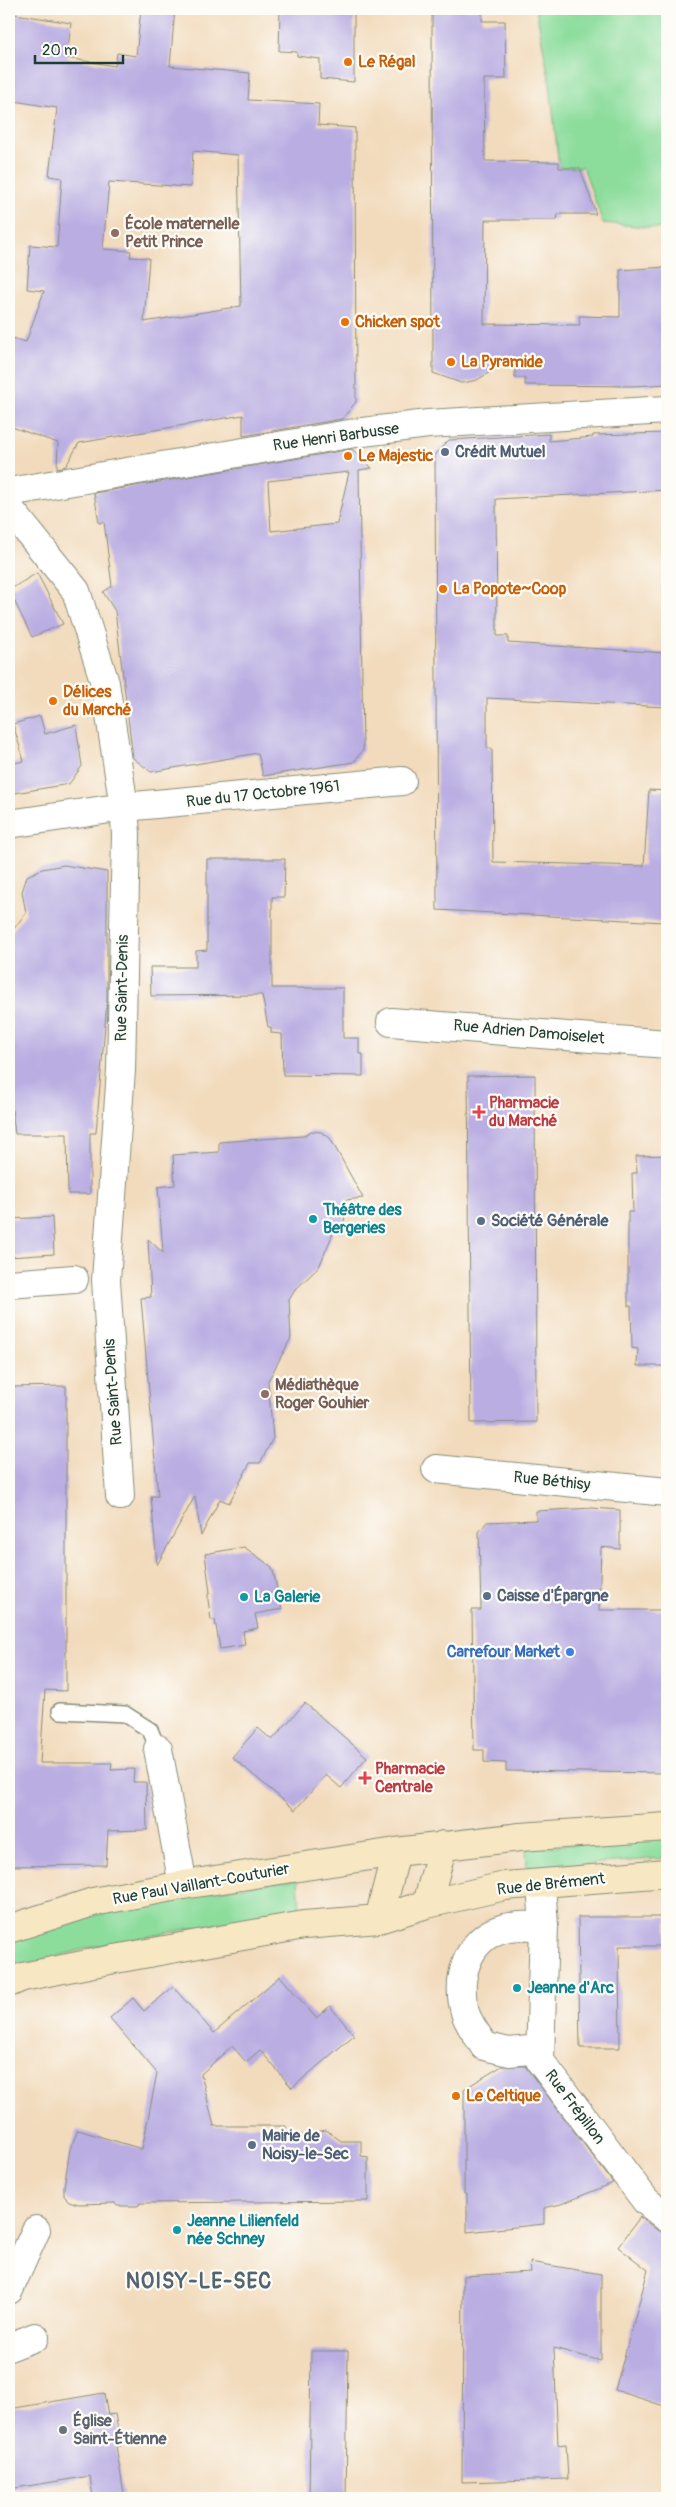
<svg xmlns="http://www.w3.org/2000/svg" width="676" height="2507" viewBox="0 0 676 2507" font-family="Pangolin,sans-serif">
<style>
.green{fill:#8cdd9c;stroke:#568d68}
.building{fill:#b9ade2;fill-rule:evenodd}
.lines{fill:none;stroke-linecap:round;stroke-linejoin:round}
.lane-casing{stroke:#888c78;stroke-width:18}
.street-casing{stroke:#888c78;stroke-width:30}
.secondary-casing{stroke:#888c78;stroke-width:30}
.lane{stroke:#fff;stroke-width:15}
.street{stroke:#fff;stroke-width:28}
.secondary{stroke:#f7e8c3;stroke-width:28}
.food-dot{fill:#e8710a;stroke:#fdfcf7;stroke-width:2}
.education-dot{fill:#8d6e63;stroke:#fdfcf7;stroke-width:2}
.service-dot{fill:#5c6f8a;stroke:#fdfcf7;stroke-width:2}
.health-dot{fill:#e0444e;stroke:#fdfcf7;stroke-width:2}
.culture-dot{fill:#0f9aa8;stroke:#fdfcf7;stroke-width:2}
.shop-dot{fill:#3f7fe0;stroke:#fdfcf7;stroke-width:2}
.worship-dot{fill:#6b7280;stroke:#fdfcf7;stroke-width:2}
.labels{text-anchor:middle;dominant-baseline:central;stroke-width:4.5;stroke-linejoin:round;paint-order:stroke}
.food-label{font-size:16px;font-weight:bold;fill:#c56008;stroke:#fdfcf7;text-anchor:start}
.education-label{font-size:16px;font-weight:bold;fill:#785e54;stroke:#fdfcf7;text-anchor:start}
.street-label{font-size:16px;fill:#1f3d34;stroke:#fdfcf7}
.service-label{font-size:16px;font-weight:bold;fill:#4e5e75;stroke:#fdfcf7;text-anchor:start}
.health-label{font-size:16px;font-weight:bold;fill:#be3a42;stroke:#fdfcf7;text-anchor:start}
.culture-label{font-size:16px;font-weight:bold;fill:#0d838f;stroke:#fdfcf7;text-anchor:start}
.shop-label{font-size:16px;font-weight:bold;fill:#366cbe;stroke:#fdfcf7;text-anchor:end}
.worship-label{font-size:16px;font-weight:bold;fill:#5b616d;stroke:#fdfcf7;text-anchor:start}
.district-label{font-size:21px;font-weight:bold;letter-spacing:1px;fill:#556471;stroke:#fdfcf7}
</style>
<rect width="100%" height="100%" fill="#fdfcf7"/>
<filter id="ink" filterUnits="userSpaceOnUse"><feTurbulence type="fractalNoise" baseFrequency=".02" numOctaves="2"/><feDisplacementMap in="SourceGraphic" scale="10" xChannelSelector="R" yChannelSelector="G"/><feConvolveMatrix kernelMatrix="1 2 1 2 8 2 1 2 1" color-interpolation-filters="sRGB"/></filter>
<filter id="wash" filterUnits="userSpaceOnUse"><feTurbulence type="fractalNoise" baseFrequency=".0096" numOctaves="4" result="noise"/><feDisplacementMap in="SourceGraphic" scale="20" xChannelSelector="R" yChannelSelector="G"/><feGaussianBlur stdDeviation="1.12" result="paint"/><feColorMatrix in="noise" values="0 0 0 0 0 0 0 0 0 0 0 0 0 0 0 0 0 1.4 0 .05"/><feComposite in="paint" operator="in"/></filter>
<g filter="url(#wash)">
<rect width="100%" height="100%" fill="#f2dbbd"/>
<path class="green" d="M536,9H667V229L603,223L583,167L559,168L550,84Z
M667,1837V1858L527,1869L526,1848Z
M298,1879L300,1909L101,1945L9,1969V1937L90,1916L180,1896Z"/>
<g id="blocks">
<path class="building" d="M141,9H175L170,66L250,73L248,100L319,104L318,125L355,128L356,402L342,419L243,436V415L79,443L66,466L57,468L58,443L9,426V337L26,342L44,291L27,289L30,245L57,247L62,178L49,176L57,108L14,101L15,94L9,93V13L71,23L67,58L115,66L117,53L136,56ZM193,151L238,155L241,306L144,322L149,258L130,257L131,251L103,249L109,182L191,187Z
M280,9H354V82L320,79V59L297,56V52L279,51Z
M432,9H482V21H505L506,79H484L485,161L559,162V168H580L596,214H558L557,220H485L484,324L580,325L579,316L620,317V270L667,267L664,329H667V384L633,386L525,385V378H515V357L477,380L468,382L461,383L433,373Z
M667,433V490L496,499L497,636H508V643L667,653V707L487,698V748L492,749L493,862L644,866L649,790L667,791V918H664V922L437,910L435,454L449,440L549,434V441L593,437V435Z
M352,449L372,468L359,470L363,750L354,762L263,776L258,753L151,772L133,758L115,611L103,592L112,586L104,522L99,523L94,493ZM349,472L337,524L271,531L268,481Z
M37,573L63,624L32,637L9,590Z
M40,716L45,734L76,725L82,766L69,784L9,794V764L24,761L13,724Z
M207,859H285L284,897H272V988H343V1038H359V1054H363V1076L283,1075L282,1034L271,1033V1027H268L262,995L151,996L150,967H196V951L207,950Z
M64,865L107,872V1001L96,1133H90V1194H68L67,1134H15L9,1084V935L26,913L22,892L27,876L42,869Z
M535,1075L536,1422L471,1423L468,1076Z
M311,1131L321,1132L330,1138L363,1198L345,1200L344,1233L334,1231L319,1267L295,1290L289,1300L291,1338L268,1381L273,1438L260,1463H250L229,1503L220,1499L201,1536L195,1496L157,1565L151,1496H158L141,1298L151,1297L148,1239L163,1253L158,1187L175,1185L173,1155L219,1152V1142L303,1136Z
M667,1155V1366H637L638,1349L632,1348L631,1306H628V1212H633L632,1173H637L636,1156Z
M52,1217L54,1254L9,1257V1219Z
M66,1386V1691L45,1690L40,1763H112L111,1770L134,1769L133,1782H146L147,1830L108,1831L106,1865L9,1866V1387Z
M592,1508L620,1510V1549L601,1547L599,1610H667V1773L506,1771V1763L484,1762V1750H474L472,1610H481L479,1532L487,1522L536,1520V1511Z
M244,1547L272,1567L282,1609L255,1614L258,1628L243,1631L245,1645L220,1649L215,1620H211L208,1600V1594L210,1593L205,1554Z
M305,1703L367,1757L341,1788L326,1775L295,1810L232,1757L258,1728L272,1740Z
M578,1917H667V1946H619L620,2048H580Z
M280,1976L316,2018L330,2006L354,2035L292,2088L260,2050L246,2062L232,2046L201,2074L214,2126H286L287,2138L326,2130L341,2141H361V2156L368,2157V2201L140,2203L138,2206H117L115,2203L78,2204L69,2201L64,2196V2187L70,2149L78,2130L142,2149L157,2073L110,2018L133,1998L144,2011L173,1987L214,2033Z
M502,2066H525L613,2183L561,2204L544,2208V2224L467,2232V2194H464V2089Z
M640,2217L657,2230L667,2233V2407L615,2390L648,2270L618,2247Z
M530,2262L601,2274V2361L554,2348L558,2445L566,2444L568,2479L462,2482L463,2276L531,2272Z
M311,2351H348L346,2498H309Z
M104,2393L108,2415L115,2414L121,2446H116L124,2494L93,2498L90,2476L9,2489V2409Z"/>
</g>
</g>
<g filter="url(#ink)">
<use href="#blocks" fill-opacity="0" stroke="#888c78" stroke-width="1"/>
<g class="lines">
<defs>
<path id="lane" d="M60,1711L125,1714L150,1730L158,1749"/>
<path id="street" d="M9,492L355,433L428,424L667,410
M9,508L76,591L105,683L124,807L126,834L121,1070L106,1280L120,1496
M9,824L124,807L402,781
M391,1022L667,1044
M9,1284L74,1279
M436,1469L667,1492
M158,1749L183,1885
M541,1885L544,1925L540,2061L646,2201L667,2218
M540,2049L509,2052L484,2046C478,2035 468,2024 465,2012C456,1980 466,1940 501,1929C513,1925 530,1926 544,1925
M9,2290L36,2230
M9,2347L35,2337"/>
<path id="secondary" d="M427,1904L443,1845
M379,1919L396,1852
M9,1929L93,1902L183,1885L396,1852L520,1837L667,1827
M9,1983L23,1977L93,1963L304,1925L379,1919L427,1904L505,1886L667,1873"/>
</defs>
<use href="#lane" class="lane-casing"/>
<use href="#street" class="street-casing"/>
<use href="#secondary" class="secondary-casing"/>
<use href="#lane" class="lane"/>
<use href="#street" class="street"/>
<use href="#secondary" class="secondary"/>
</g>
</g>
<g class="food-dot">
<circle cx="348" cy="62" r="5"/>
<circle cx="345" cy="322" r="5"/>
<circle cx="451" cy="362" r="5"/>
<circle cx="348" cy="456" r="5"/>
<circle cx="443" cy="589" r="5"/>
<circle cx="53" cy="701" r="5"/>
<circle cx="456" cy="2096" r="5"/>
</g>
<g class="education-dot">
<circle cx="115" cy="233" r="5"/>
<circle cx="265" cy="1394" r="5"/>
</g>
<g class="service-dot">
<circle cx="445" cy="452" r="5"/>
<circle cx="481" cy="1221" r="5"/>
<circle cx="487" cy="1596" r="5"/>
<circle cx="252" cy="2145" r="5"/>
</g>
<g class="health-dot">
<path d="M476.5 1104.5h5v5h5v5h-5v5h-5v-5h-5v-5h5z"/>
<path d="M362.5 1770.5h5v5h5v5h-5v5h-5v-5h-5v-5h5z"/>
</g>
<g class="culture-dot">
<circle cx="313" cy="1219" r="5"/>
<circle cx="244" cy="1597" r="5"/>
<circle cx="517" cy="1988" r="5"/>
<circle cx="177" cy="2230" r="5"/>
</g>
<circle class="shop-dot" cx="570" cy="1652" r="5"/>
<circle class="worship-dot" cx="63" cy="2430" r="5"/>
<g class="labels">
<g class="food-label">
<text x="358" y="62">Le Régal</text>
<text x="355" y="322">Chicken spot</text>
<text x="461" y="362">La Pyramide</text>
<text x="358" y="456">Le Majestic</text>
<text x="453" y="589">La Popote~Coop</text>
<text x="63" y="692">Délices<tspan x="63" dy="18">du Marché</tspan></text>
<text x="466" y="2096">Le Celtique</text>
</g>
<g class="education-label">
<text x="125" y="224">École maternelle<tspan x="125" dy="18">Petit Prince</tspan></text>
<text x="275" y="1385">Médiathèque<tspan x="275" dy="18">Roger Gouhier</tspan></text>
</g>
<g class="street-label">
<text transform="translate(336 437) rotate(-8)">Rue Henri Barbusse</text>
<text transform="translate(263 794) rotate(-6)">Rue du 17 Octobre 1961</text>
<text transform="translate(122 988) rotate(-89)">Rue Saint-Denis</text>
<text transform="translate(529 1032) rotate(5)">Rue Adrien Damoiselet</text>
<text transform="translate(113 1392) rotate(-94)">Rue Saint-Denis</text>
<text transform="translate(552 1481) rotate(6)">Rue Béthisy</text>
<text transform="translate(201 1884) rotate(-10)">Rue Paul Vaillant-Couturier</text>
<text transform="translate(551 1884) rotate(-6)">Rue de Brément</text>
<text transform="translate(575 2107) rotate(53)">Rue Frépillon</text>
</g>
<g class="service-label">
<text x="455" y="452">Crédit Mutuel</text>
<text x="491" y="1221">Société Générale</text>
<text x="497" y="1596">Caisse d'Épargne</text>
<text x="262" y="2136">Mairie de<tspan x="262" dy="18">Noisy-le-Sec</tspan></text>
</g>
<g class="health-label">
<text x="489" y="1103">Pharmacie<tspan x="489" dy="18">du Marché</tspan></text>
<text x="375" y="1769">Pharmacie<tspan x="375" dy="18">Centrale</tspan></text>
</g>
<g class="culture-label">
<text x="323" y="1210">Théâtre des<tspan x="323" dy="18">Bergeries</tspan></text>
<text x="254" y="1597">La Galerie</text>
<text x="527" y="1988">Jeanne d'Arc</text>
<text x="187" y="2221">Jeanne Lilienfeld<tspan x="187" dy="18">née Schney</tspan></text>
</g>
<g class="shop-label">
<text x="560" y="1652">Carrefour Market</text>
</g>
<g class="worship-label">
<text x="73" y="2421">Église<tspan x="73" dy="18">Saint-Étienne</tspan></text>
</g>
<g class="district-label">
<text x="199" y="2281">NOISY-LE-SEC</text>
</g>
</g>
<rect width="676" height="2507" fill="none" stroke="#fdfcf7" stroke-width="30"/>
<path d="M35 55v8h88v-8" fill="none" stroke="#1f3d34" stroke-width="2.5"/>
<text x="42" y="55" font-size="15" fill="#1f3d34" stroke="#fdfcf7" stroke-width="4" paint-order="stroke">20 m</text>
</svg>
